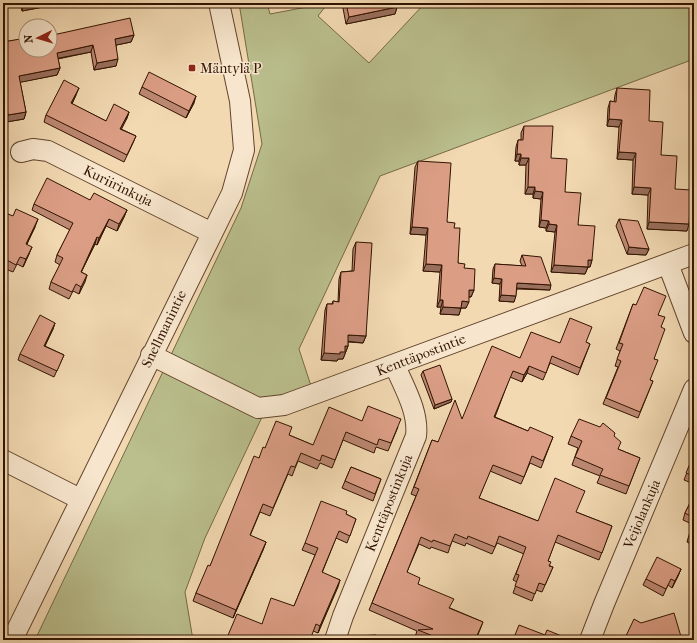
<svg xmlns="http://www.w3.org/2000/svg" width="697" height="643" viewBox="0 0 697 643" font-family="'IM FELL French Canon',serif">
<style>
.green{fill:#babf8d;stroke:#766946}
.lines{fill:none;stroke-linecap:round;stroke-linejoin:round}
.minor-casing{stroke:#62442c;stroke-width:22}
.minor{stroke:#f7e6cd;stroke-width:20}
.wall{fill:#bc8872;stroke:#321300}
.shaded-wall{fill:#996f5d;stroke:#321300}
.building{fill:#db9e85;stroke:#321300}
.poi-dot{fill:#8f2418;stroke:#f7e6cd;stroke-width:1.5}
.labels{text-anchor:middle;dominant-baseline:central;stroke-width:3;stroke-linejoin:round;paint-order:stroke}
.poi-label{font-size:14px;fill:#321300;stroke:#f7e6cd;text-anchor:start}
.street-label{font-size:14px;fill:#321300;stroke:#f7e6cd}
</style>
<rect width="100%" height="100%" fill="#f2d9b2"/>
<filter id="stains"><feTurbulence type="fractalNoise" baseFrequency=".005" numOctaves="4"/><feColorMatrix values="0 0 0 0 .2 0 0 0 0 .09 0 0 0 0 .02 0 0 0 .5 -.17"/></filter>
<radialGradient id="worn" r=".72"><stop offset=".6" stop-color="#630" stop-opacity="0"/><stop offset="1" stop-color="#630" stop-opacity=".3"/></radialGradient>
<path class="green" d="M239,3H267L270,14L307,7L311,3H328L318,16L369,63L425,3H694V59L380,176L299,349L311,386L271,398L205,538L185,592L193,640H35L241,208L262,144Z"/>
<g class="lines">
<defs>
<path id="minor" d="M21,152L33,149L48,151L212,233
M668,264L694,333
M151,355L258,408L284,405L694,254
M3,460L80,499
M12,640L232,193L244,150L240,101L219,3
M335,640L343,616L416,436C419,412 404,387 395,366
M590,640L604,604L694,389"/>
</defs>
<use href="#minor" class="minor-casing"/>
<use href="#minor" class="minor"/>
</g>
<path class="wall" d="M20,3H59V4L22,11Z
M342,3H397V7L395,14L346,24Z
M53,35H134L131,42L116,45V66L94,70L91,52L58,59L60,68L57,75L20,82L26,112L24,119L6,122L3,107V42Z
M142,87L194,103L186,118L139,94Z
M617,88L649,121L661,155L675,189L687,231L647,229L648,195L632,194L633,160L617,159L619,127L607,126L608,108L610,101L614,102L615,95Z
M76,95L72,104L106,121L129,112L127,118L121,129L136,136L133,143L124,162L44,122L46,115Z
M524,126L551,158L565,192L592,260L590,267H588L585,274L551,272L555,232L546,231V228L539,227L541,199L533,198V194H525L526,165H519V161H515L516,147L518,140H521V133Z
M418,161L447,222L454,228L458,263L464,268L474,290L471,297H469L466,308H461L459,315L440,314L441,307H437L440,272L423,271L426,235L410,234L415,167Z
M90,200L127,210L124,217L117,231L106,226L97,245L95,244L81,272L87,275L79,294L73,291L69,299L49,289L51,282L60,265L55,262L57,255L70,230L32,210L34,204Z
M3,212L35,227L27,244L29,254L23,267L17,264L13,272L3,268V237L4,236H3Z
M619,219L649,249L646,255L627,254L616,226Z
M356,242L366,336L363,343L348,342V346L343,359H338L337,361L321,360L325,310L327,304H332L333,301L338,302L339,279L341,272L352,271L353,249Z
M522,255L550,290L517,289L514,302L499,301L500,284L492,283L493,269L495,264L522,266L520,261Z
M633,304L659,315L661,327L654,359L650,380L653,381L638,418L603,404L618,367L615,366L620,351L616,349Z
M55,323L53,329L45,346L64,355L54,377L18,360L20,354Z
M586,342L590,344L578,375L550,363L543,380L527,373L522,382L510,377L495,417L528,431L553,437L541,468L530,463L521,484L490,471L479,498L538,521L576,512L612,526L599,560L555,542L548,561L550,566L553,567L550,574L542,592L536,590L532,601L513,593L517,582L513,580L524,554L497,543L492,554L466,543L465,546L452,541L448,553L431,547L430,549L419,544L407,572L418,584L450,608L483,622L476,640H423L415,637L417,631L369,610L416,496L411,494L432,440L438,442L462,419L520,358L560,343Z
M423,371L452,399L451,402L434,409L421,375Z
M362,421L398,427L388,451L376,447L374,453L343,440L332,468L320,463L317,469L298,461L292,476L288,474L270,516L260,512L250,536L266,542L263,550L233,618L193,601L196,593L210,566L259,458L265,448L289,435L313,445Z
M571,436H614L618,449L640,458L626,494L597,483L600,476L572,465L578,448L568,444Z
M694,454V484L684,480Z
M351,467L381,479L373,501L342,488Z
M694,495V525L683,520L685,513Z
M346,514L356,519L347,543L336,538L322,573L340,580L318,633L313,631L262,624L294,606L315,555L302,550L305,543Z
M694,526V549L692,547L693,545L687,542L689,535Z
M681,569L678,576L672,588L668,585L663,596L643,585L646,579Z"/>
<path class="shaded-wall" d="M31,3H59V4L22,11L24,4Z
M91,3H99L90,5Z
M397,7L395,14L346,24L349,17Z
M134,35L131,42L112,46L115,39Z
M93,45L91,52L54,59L57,53Z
M118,59L116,66L94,70L97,63Z
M60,68L57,75L17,83L19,76Z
M79,88L76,95L69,110L71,103Z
M196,96L194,103L186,118L189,111Z
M26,112L24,119L6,122L8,115Z
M129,112L127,118L118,136L120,129Z
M609,119L622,120L619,127L607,126Z
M619,152L636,153L633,160L617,159Z
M517,154H521L519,161H515Z
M521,158H529L526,165H519Z
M528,187H535L533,194H525Z
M634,187L651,188L648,195L632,194Z
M535,191L543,192L541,199L533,198Z
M127,210L124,217L117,231L119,224Z
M38,219L35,227L23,252L26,244Z
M109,219L106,226L97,245L99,238Z
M541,220L549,221L546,228L539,227Z
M649,222L689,224L687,231L647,229Z
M549,224L557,225L555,232L546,231Z
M412,227L428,228L426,235L410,234Z
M97,237L95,244L78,279L81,272Z
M32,247L29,254L23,267L26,259Z
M629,247L649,249L646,255L627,254Z
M588,260H592L590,267H586Z
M426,264L442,265L440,272L423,271Z
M554,265L588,267L585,274L551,272Z
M87,275L85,282L79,294L81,287Z
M494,278L502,279L500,284L492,283Z
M517,283L551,285L550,290L515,288Z
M469,290H474L471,297L467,296Z
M501,295L516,296L514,302L499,301Z
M440,300H443L441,307H437Z
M462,301L469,302L466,308H459Z
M443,307L461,308L459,315L440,314Z
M55,323L53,329L42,352L44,346Z
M348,335L366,336L363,343L346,341Z
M345,346H348L343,359H338L337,361L321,360L324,353Z
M529,366L527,373L522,382L524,375Z
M452,399L451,402L434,409L435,405Z
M266,542L263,550L233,618L236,610Z
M681,569L678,576L672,588L675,581Z
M340,580L338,587L318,633L320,626Z"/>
<path class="building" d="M346,3H397V7L349,17Z
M130,18L134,35L115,39L118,59L97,63L93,45L57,53L60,68L19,76L26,112L8,115L3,87V42L26,38V50H50V33H53V35Z
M149,72L196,96L189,111L142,87Z
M64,80L79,88L71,103L106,121L114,104L129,112L120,129L136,136L127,155L46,115Z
M617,88L650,90L649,121L663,122L661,155L677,156L675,189L691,190L689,224L649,222L651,188L634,187L636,153L619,152L622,120L609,119L610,101L616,102Z
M524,126H553L551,158L567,159L565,192L581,193L578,225L595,226L592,260H588V267L554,265L557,225L549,224V221L541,220L543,192L535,191V187H528L529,158H521V154H517L518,140H523Z
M418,161L451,163L447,222L455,223L454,228H460L458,263L465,264L464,268L475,269L474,290H469V302L462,301L461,308L443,307V300H440L442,265L426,264L428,228L412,227Z
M47,178L90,200L94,193L127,210L119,224L109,219L99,238L97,237L81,272L87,275L81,287L76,284L72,292L51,282L63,258L57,255L73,223L34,204Z
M16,209L38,219L26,244L32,247L26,259L20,257L16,265L3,258V237L7,229L3,227V212L13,216Z
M619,219L638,221L649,249L629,247Z
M356,242L372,243L366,336L348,335V346H345V352H340V354L324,353L327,304H333V301L339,302L341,272L354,271Z
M522,255L541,257L551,285L517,283L516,296L501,295L502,279L494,278L495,264L526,266Z
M644,287L666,296L658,315L665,317L661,327L665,329L654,359L658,360L650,380L653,381L640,412L606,398L621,361L617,359L623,344L619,343L633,304L636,305Z
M40,315L55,323L44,346L64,355L57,371L20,354Z
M570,318L592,327L586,342L590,344L580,368L552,356L546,373L529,366L524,375L513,371L494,417L528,431L530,427L553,437L543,461L532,456L524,477L493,465L479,498L538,521L555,478L585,491L576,512L612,526L602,553L558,535L548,561L551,562L549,566L553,567L545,585L539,583L535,594L515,586L519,575L516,574L526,547L499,536L495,547L468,536L467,539L455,534L450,546L433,540L432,542L421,537L407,572L420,578L418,584L454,599L449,608L483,622L475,640H466L460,637L459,640H437L438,638L418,630L433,629L372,603L419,489L414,487L432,440L438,442L455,400L462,419L492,346L520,358L531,332L560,343Z
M440,365L452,399L435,405L423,371Z
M368,406L401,419L391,443L379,439L377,445L346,432L335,460L322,455L320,461L301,453L295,467L291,466L273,508L263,504L250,535L266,542L236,610L196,593L208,565L210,566L254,456L259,458L263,447L265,448L276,421L292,427L289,435L313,445L329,407L362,421Z
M579,419L600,427L603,423L615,433L614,436L621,442L618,449L640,458L629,486L600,475L603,469L575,457L582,441L571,436Z
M694,454V476L686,473Z
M351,467L381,479L375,494L345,481Z
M694,495V518L685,513Z
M321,501L347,511L346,514L356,519L350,536L339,531L322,572L340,580L320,626L316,624L310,640H226L237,614L262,624L271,598L294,606L318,548L305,543Z
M694,526V538L689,535Z
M657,557L681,569L675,581L671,579L666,589L646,579Z
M674,613L682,640H624L634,619L641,623Z
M519,625L545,635L547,630L564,637L563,640H513Z
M376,635V640H358V636Z"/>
<rect class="poi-dot" x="188" y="64" width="8" height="8" rx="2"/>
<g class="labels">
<g class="poi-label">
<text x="200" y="68">Mäntylä P</text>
</g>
<g class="street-label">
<text transform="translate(118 186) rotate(26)">Kuriirinkuja</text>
<text transform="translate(164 329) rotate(-64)">Snellmanintie</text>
<text transform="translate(421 355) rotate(-21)">Kenttäpostintie</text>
<text transform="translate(389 503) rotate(-68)">Kenttäpostinkuja</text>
<text transform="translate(642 514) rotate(-67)">Veijolankuja</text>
</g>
</g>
<rect width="697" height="643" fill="none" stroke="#f2d9b2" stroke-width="16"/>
<rect x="4" y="4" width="689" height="635" fill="none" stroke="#321300" stroke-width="2"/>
<rect x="8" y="8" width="681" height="627" fill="none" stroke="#321300"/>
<g transform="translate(38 38) rotate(265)"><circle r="19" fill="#f7e6cd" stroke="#a8927b"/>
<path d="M0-3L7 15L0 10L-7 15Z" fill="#8f2418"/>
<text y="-6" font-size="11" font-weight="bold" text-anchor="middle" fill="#321300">N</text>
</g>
<rect width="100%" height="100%" filter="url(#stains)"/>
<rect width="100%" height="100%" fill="url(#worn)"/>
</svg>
